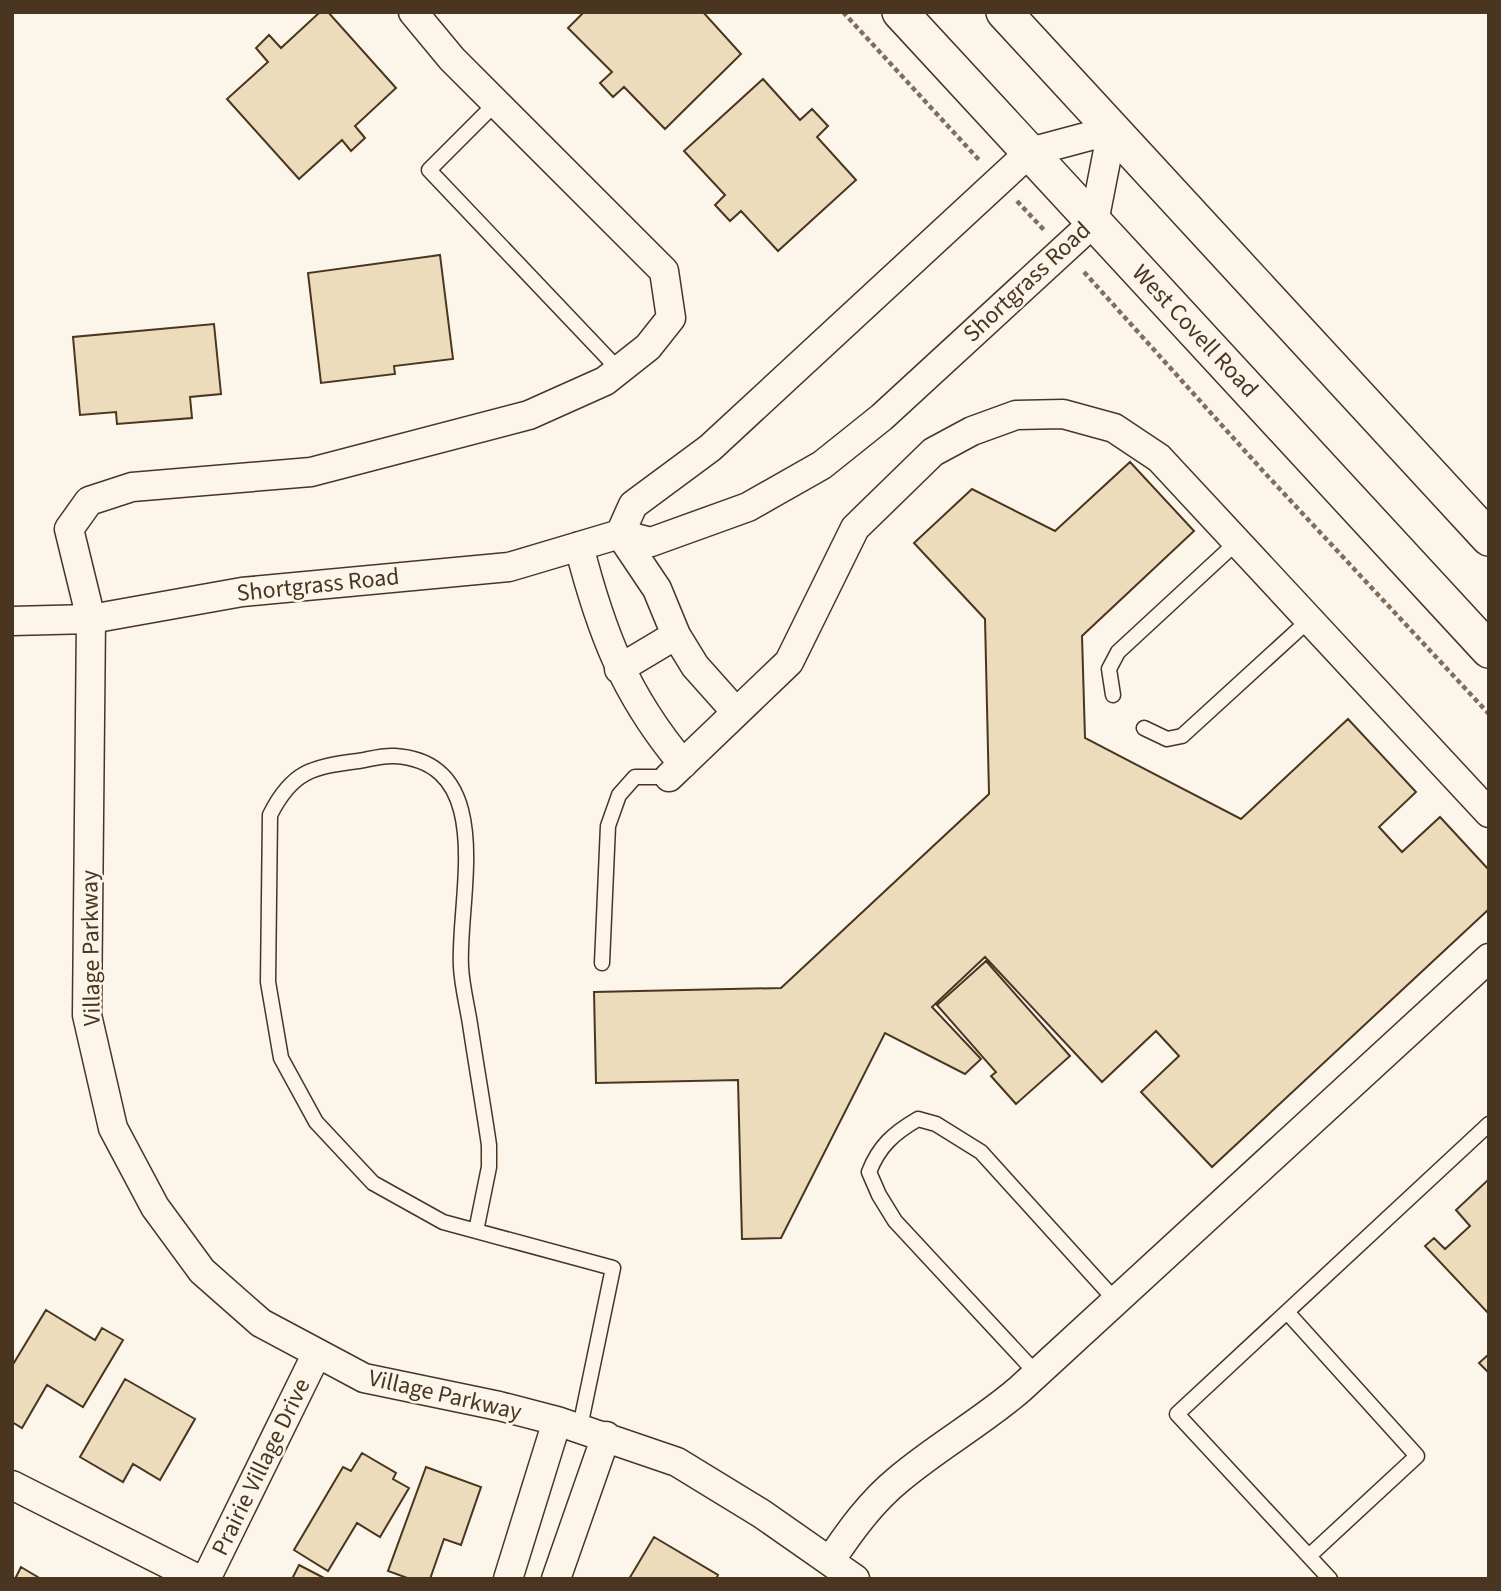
<svg xmlns="http://www.w3.org/2000/svg" width="1501" height="1591" viewBox="0 0 1501 1591" font-family="'Source Sans 3',sans-serif">
<style>
.building{fill:#ecdcbc;stroke:#4a3520;stroke-width:2}
.lines{fill:none;stroke-linecap:round;stroke-linejoin:round}
.service-casing{stroke:#4a3520;stroke-width:17}
.minor-casing{stroke:#4a3520;stroke-width:31}
.tertiary-casing{stroke:#4a3520;stroke-width:38}
.path{stroke:#7f6f5c;stroke-width:4.5;stroke-dasharray:5 3.5;stroke-linecap:butt}
.service{stroke:#fbf6e9;stroke-width:14}
.minor{stroke:#fbf6e9;stroke-width:28}
.tertiary{stroke:#fbf6e9;stroke-width:35}
.labels{text-anchor:middle;dominant-baseline:central;stroke-width:5;stroke-linejoin:round;paint-order:stroke}
.street-label{font-size:24px;fill:#4a3520;stroke:#fbf6e9}
</style>
<rect width="100%" height="100%" fill="#fbf6e9"/>
<path class="building" d="M320,12H328L396,88L355,126L365,138L351,151L342,140L299,179L227,99L268,62L256,48L269,35L281,48Z
M584,12H703L741,54L665,129L624,87L613,97L600,83L612,72L568,28Z
M763,79L800,120L812,109L828,126L817,137L856,180L778,251L741,211L730,221L715,205L725,195L684,151Z
M440,255L453,359L394,366L395,374L321,383L308,273Z
M214,324L221,394L190,397L192,418L117,424L116,412L80,415L73,337Z
M1130,462L1194,531L1082,636L1085,738L1241,819L1348,719L1416,792L1379,827L1402,852L1440,817L1489,870V909L1212,1167L1141,1092L1179,1056L1156,1031L1102,1082L985,957L932,1007L981,1059L965,1074L885,1033L781,1238L742,1239L738,1080L596,1083L594,992L781,988L989,794L985,619L914,543L972,489L1055,531Z
M986,961L1070,1056L1016,1104L991,1076L996,1072L937,1005Z
M1489,1179V1314L1425,1246L1434,1238L1445,1249L1470,1226L1456,1210Z
M46,1310L95,1340L102,1328L123,1340L83,1407L47,1385L22,1428L12,1422V1366Z
M1489,1354V1373L1479,1363Z
M125,1379L195,1419L160,1480L133,1464L123,1482L80,1457Z
M362,1453L396,1473L393,1479L409,1488L380,1537L357,1523L328,1571L294,1550L343,1467L351,1471Z
M426,1467L481,1487L461,1545L444,1539L430,1579H410L388,1571Z
M654,1537L718,1575L716,1579H629Z
M299,1565L326,1579H292Z
M21,1567L41,1579H15Z"/>
<g class="lines">
<defs>
<path id="service" d="M496,103L429,170L619,370
M1113,695L1109,669L1118,652L1237,542
M1144,728L1167,739L1182,736L1309,620
M602,963L608,826L619,795L635,777H669
M476,1231L489,1167V1145C483,1104 476,1064 470,1024C467,1005 462,986 461,967C457,900 499,763 395,756C383,755 370,759 358,761C312,767 292,771 270,815L268,982L281,1058L316,1122L373,1183L443,1222L613,1268L580,1427
M1287,1312L1417,1456L1309,1556
M1037,1374L895,1221L879,1195L869,1172C879,1146 894,1133 918,1119L936,1124L981,1152L1116,1301
M1330,1579L1177,1414L1489,1124"/>
<path id="minor" d="M413,12L452,59L664,271L671,318L648,347L605,381L529,415L311,472L132,487L89,501L69,529L91,619L87,1015L113,1128L155,1207L202,1271L261,1323L364,1378L499,1406L557,1421L677,1462L762,1514L855,1579
M620,534L657,589L676,635L695,666L736,712
M579,546C601,632 625,695 683,764
M12,621L91,619L242,592L509,567L620,534L651,542L748,507L822,465L882,417L1094,222L1112,130L1030,152L710,448L633,505L620,534
M619,669L676,635
M669,777L789,662L855,528L933,452L972,431L1016,415L1063,414L1114,428L1159,458L1489,813
M12,1485L198,1579
M830,1561C850,1531 871,1502 899,1479C938,1446 982,1422 1020,1389L1489,958
M206,1579L316,1355
M508,1579L557,1421
M556,1579L606,1436"/>
<path id="tertiary" d="M900,12L1489,650
M1004,12L1489,538"/>
</defs>
<use href="#service" class="service-casing"/>
<use href="#minor" class="minor-casing"/>
<use href="#tertiary" class="tertiary-casing"/>
<path class="path" d="M843,12L980,161
M1017,201L1044,230
M1084,272L1263,471L1489,714"/>
<use href="#service" class="service"/>
<use href="#minor" class="minor"/>
<use href="#tertiary" class="tertiary"/>
</g>
<g class="labels">
<g class="street-label">
<text transform="translate(1027 282) rotate(-43)">Shortgrass Road</text>
<text transform="translate(1195 331) rotate(47)">West Covell Road</text>
<text transform="translate(318 585) rotate(-6)">Shortgrass Road</text>
<text transform="translate(91 948) rotate(-91)">Village Parkway</text>
<text transform="translate(445 1395) rotate(13)">Village Parkway</text>
<text transform="translate(261 1467) rotate(-64)">Prairie Village Drive</text>
</g>
</g>
<rect width="1501" height="1591" fill="none" stroke="#4a3520" stroke-width="28"/>
</svg>
